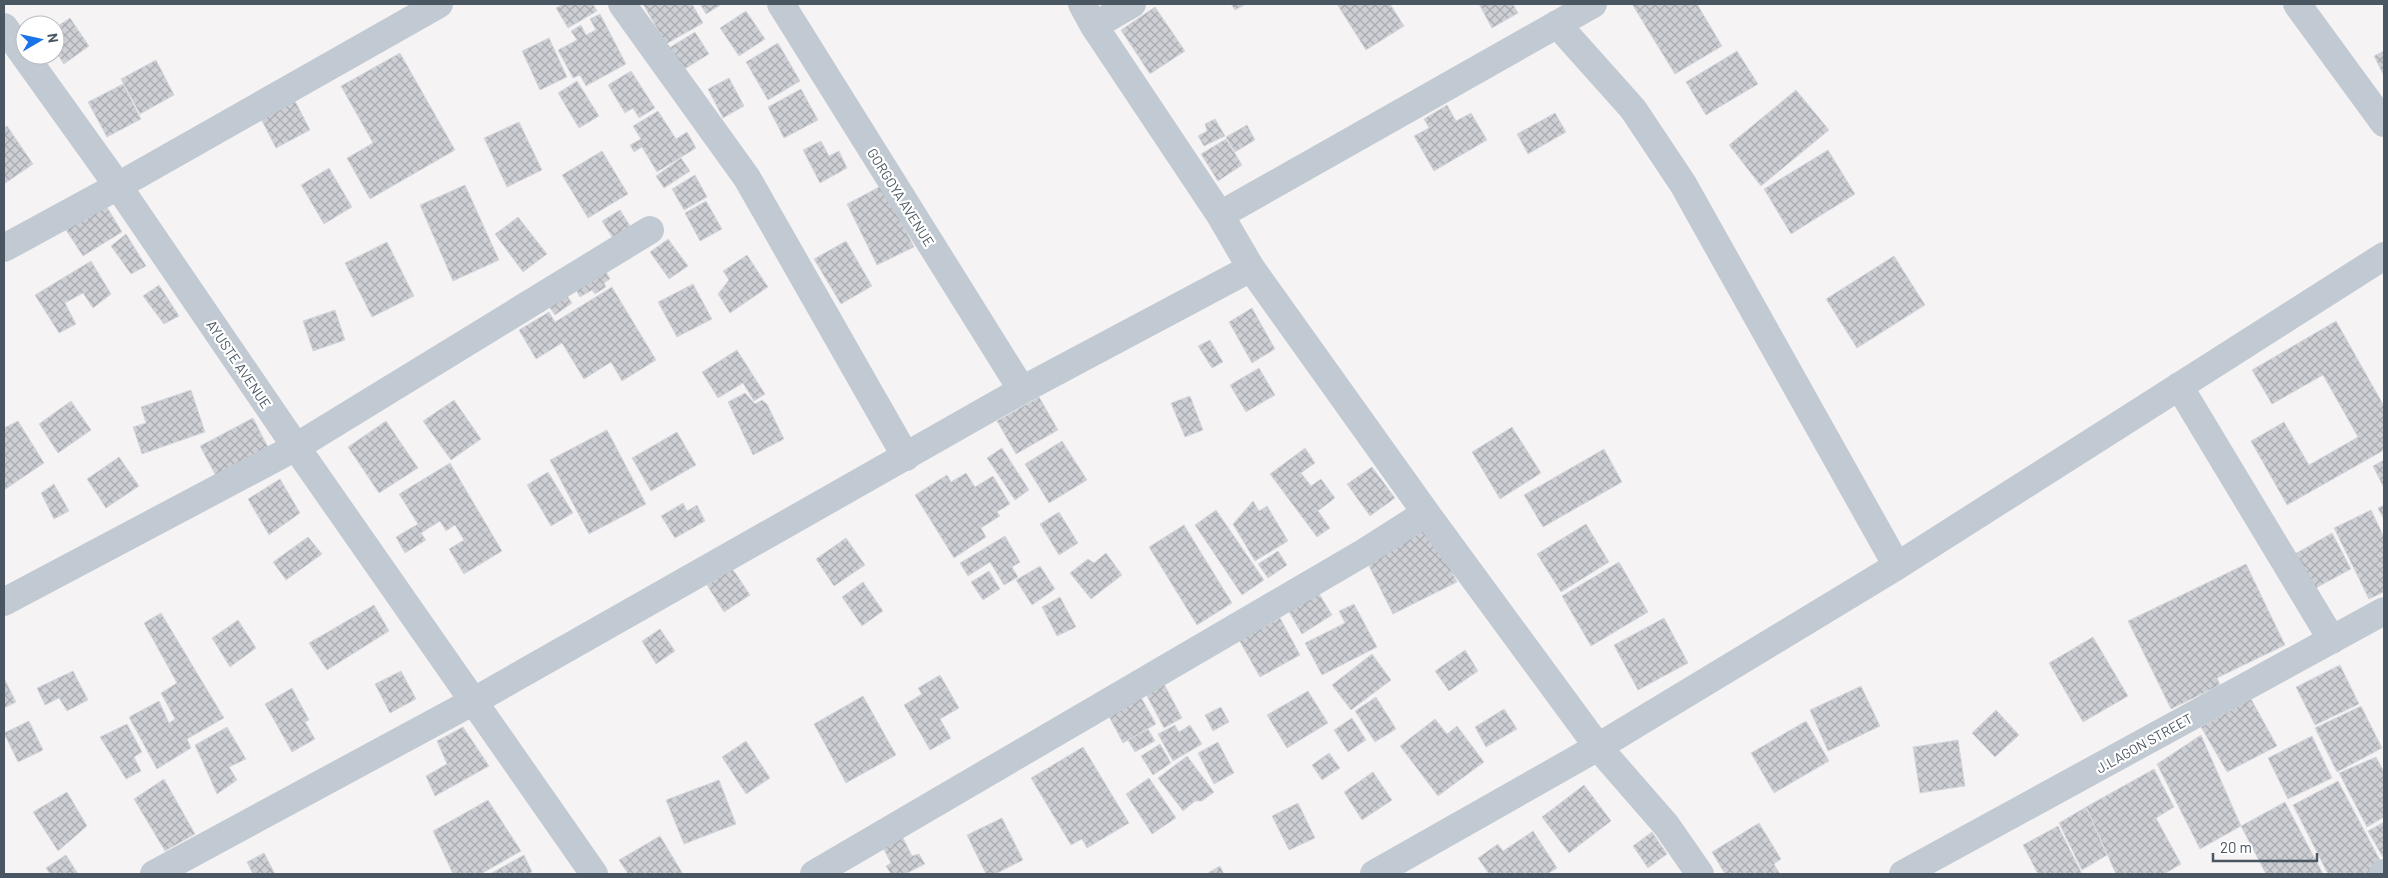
<svg xmlns="http://www.w3.org/2000/svg" width="2388" height="878" viewBox="0 0 2388 878" font-family="Barlow,sans-serif">
<style>
.building{fill:url(#building-cross-hatch);stroke:#d7d9de}
.lines{fill:none;stroke-linecap:round;stroke-linejoin:round}
.minor{stroke:#c1cad2;stroke-width:28}
.labels{text-anchor:middle;dominant-baseline:central;stroke-width:4.5;stroke-linejoin:round;paint-order:stroke}
.street-label{font-size:14px;fill:#4a5661;stroke:#fff}
</style>
<defs>
<pattern id="building-cross-hatch" width="8" height="8" patternUnits="userSpaceOnUse" patternTransform="scale(1.25)"><rect width="8" height="8" fill="#cdcfd5"/><path d="M0 0l8 8M0 8l8-8" fill="none" stroke="#a8abb0"/></pattern>
</defs>
<rect width="100%" height="100%" fill="#f5f3f3"/>
<path class="building" d="M563,4H593L597,11L568,28L556,8Z
M643,4H692L703,23L666,44Z
M700,4H722L706,14Z
M1231,4H1246L1235,10Z
M1337,4H1390L1404,26L1366,50Z
M1479,4H1513L1518,13L1492,28Z
M1632,4H1697L1722,46L1675,74Z
M1155,7L1185,51L1150,74L1121,30Z
M746,11L765,39L739,56L720,28Z
M600,14L626,64L586,86L580,75L573,78L558,50L577,40L571,31L581,25L586,35L596,30L590,19Z
M70,18L89,46L64,64L55,51V28Z
M695,32L709,54L683,70L669,48Z
M549,38L567,77L540,90L522,51Z
M778,43L800,81L768,100L746,62Z
M1737,51L1758,84L1706,115L1686,82Z
M2384,51V76L2374,56Z
M400,53L455,150L370,199L347,158L373,143L341,86Z
M156,60L174,95L140,114L121,79Z
M631,71L655,108L639,118L633,108L625,113L608,85Z
M729,78L744,106L723,118L708,89Z
M577,81L599,116L579,128L558,93Z
M123,84L141,119L107,137L88,102Z
M801,89L818,120L784,138L768,107Z
M1796,90L1829,130L1761,186L1729,145Z
M292,95L310,130L276,148L258,113Z
M1447,105L1456,121L1471,113L1487,140L1434,171L1414,136L1429,128L1424,119Z
M658,111L676,139L687,132L696,148L657,172L642,147L634,152L630,145L641,139L633,126Z
M1555,113L1566,132L1528,154L1517,134Z
M1215,119L1225,136L1204,146L1198,136L1207,131L1205,124Z
M519,122L542,170L507,187L484,138Z
M1247,125L1255,140L1235,152L1226,137Z
M7,126L33,164L4,184V128Z
M1226,139L1242,165L1218,181L1201,154Z
M821,141L829,156L839,151L847,168L820,183L803,150Z
M1828,150L1855,194L1791,234L1764,189Z
M602,151L628,194L588,218L562,175Z
M681,158L690,171L664,188L656,176Z
M329,168L352,207L324,224L301,185Z
M695,175L707,197L684,210L672,189Z
M465,185L499,260L453,281L420,205Z
M883,185L914,247L877,265L847,204Z
M102,199L122,232L83,256L62,224Z
M706,201L722,229L700,241L685,213Z
M620,210L632,229L614,240L602,221Z
M518,217L547,254L523,272L495,234Z
M126,234L146,266L131,274L111,246Z
M668,239L688,266L669,279L650,252Z
M846,241L872,286L841,304L814,259Z
M387,242L414,296L372,317L345,263Z
M747,255L768,287L730,313L718,294L729,280L723,271Z
M1894,256L1925,305L1857,348L1826,299Z
M91,261L111,294L93,308L83,293L65,303L76,324L59,333L35,295Z
M601,263L610,279L604,283L606,287L595,294L592,290L580,297L574,286Z
M693,284L712,319L677,337L658,302Z
M159,285L179,316L164,324L143,296Z
M612,287L656,360L622,381L611,362L584,379L562,343L536,359L519,330L549,312L555,322Z
M563,290L572,303L555,315L546,302Z
M1252,308L1275,349L1252,363L1229,322Z
M335,310L345,340L313,351L303,321Z
M2336,321L2384,406V450L2287,505L2251,441L2284,422L2309,465L2358,437L2323,375L2272,404L2252,370Z
M1210,340L1223,362L1212,368L1198,346Z
M737,350L765,394L754,401L743,383L718,398L702,372Z
M1259,368L1275,395L1246,412L1230,385Z
M191,390L205,432L142,454L133,427L146,423L141,407Z
M745,393L755,404L762,400L767,404L784,439L753,455L728,402Z
M1190,396L1203,430L1185,437L1171,403Z
M1039,397L1058,430L1016,454L997,421Z
M454,400L481,439L451,460L423,421Z
M71,401L91,430L58,453L39,424Z
M253,418L270,451L217,478L200,446Z
M18,421L44,463L4,490V428Z
M386,421L418,468L379,493L348,447Z
M1512,427L1541,473L1500,499L1472,452Z
M607,430L646,504L589,534L550,460Z
M677,432L696,465L651,491L632,458Z
M1062,441L1087,480L1049,503L1025,464Z
M1002,448L1029,490L1015,500L987,458Z
M1305,448L1315,463L1301,473L1311,486L1321,479L1335,498L1318,511L1330,528L1317,537L1270,474Z
M1604,449L1622,482L1543,527L1524,495Z
M119,457L139,486L106,508L87,479Z
M2384,460V488L2373,466Z
M450,463L502,551L464,574L449,549L464,540L455,525L446,531L440,521L421,533L426,540L405,553L396,537L418,524L399,494Z
M1372,467L1395,498L1370,516L1347,484Z
M548,472L573,513L551,526L527,485Z
M966,473L975,487L993,476L1010,504L997,512L1000,516L981,528L986,537L954,558L915,495L947,475L951,482Z
M280,479L300,513L269,535L248,499Z
M54,484L69,511L54,519L41,493Z
M1253,501L1259,511L1267,506L1288,541L1255,561L1233,524Z
M683,503L687,511L697,505L705,521L675,538L661,516Z
M2384,505V520L2378,508Z
M1216,510L1264,580L1242,595L1195,525Z
M2371,510L2384,537V592L2369,599L2334,528Z
M1059,512L1078,543L1059,555L1040,524Z
M1586,524L1609,562L1561,592L1537,554Z
M1184,525L1232,603L1197,625L1149,547Z
M1429,526L1457,582L1393,614L1365,558Z
M2332,533L2351,569L2312,590L2293,555Z
M1005,536L1020,562L1012,567L1018,577L1004,585L990,562L968,576L960,563Z
M308,537L322,554L286,580L273,562Z
M846,538L865,565L834,586L816,559Z
M1278,551L1287,565L1268,578L1258,564Z
M1106,553L1122,575L1091,599L1070,573L1088,559L1094,563Z
M1619,562L1648,612L1591,646L1562,596Z
M2246,564L2285,645L2217,678L2220,685L2171,709L2128,621Z
M1040,566L1055,589L1032,605L1016,580Z
M732,568L750,595L724,612L707,585Z
M989,571L1000,589L983,600L971,582Z
M863,582L883,611L862,626L842,597Z
M1318,592L1332,615L1302,634L1288,610Z
M1060,597L1076,627L1057,636L1042,607Z
M1354,604L1377,647L1322,675L1305,643L1345,623L1339,611Z
M374,605L389,631L327,670L309,643Z
M161,613L224,718L187,739L191,748L157,769L129,717L159,701L169,723L175,719L161,693L177,683L144,623Z
M1280,618L1300,655L1260,677L1239,640Z
M1664,618L1688,663L1638,690L1614,645Z
M238,620L256,648L230,667L212,638Z
M660,629L675,651L656,664L642,641Z
M2093,637L2128,696L2083,722L2049,663Z
M1465,650L1478,671L1449,691L1435,671Z
M1372,654L1391,680L1351,710L1332,685Z
M2340,665L2359,704L2315,725L2296,687Z
M73,671L88,700L67,711L59,698L45,705L37,688Z
M401,671L416,699L390,713L375,684Z
M940,675L959,708L940,719L951,738L930,750L904,705L922,694L918,688Z
M4,678L16,702L4,708Z
M1164,684L1182,718L1164,728L1146,694Z
M1861,686L1880,726L1828,751L1810,710Z
M292,688L309,720L305,722L315,739L292,752L265,704Z
M1308,691L1328,723L1287,748L1267,715Z
M1138,692L1156,724L1123,743L1105,709Z
M863,696L896,755L846,783L814,724Z
M1376,697L1396,729L1375,742L1355,711Z
M2251,699L2277,746L2227,772L2201,727Z
M2361,706L2382,748L2337,772L2315,728Z
M1221,707L1229,722L1213,731L1205,715Z
M1504,709L1517,729L1486,747L1475,727Z
M1996,710L2019,735L1995,757L1972,733Z
M1352,718L1366,740L1348,752L1334,730Z
M1435,719L1447,734L1457,726L1484,762L1438,796L1400,746Z
M29,721L43,750L18,762L4,733Z
M1806,721L1829,761L1774,793L1751,753Z
M127,724L142,752L134,757L141,771L126,779L100,737Z
M1175,725L1179,732L1190,725L1202,744L1173,761L1158,734Z
M227,727L246,759L229,767L237,780L217,794L195,745Z
M463,727L489,766L435,796L426,776L447,764L437,741Z
M1148,729L1155,741L1135,752L1128,740Z
M2201,735L2241,826L2200,849L2157,764Z
M2312,736L2332,778L2288,799L2268,758Z
M1958,740L1965,786L1920,793L1913,747Z
M746,741L770,778L746,794L722,757Z
M1218,742L1234,773L1214,784L1198,753Z
M1160,744L1171,763L1153,775L1141,756Z
M1083,747L1129,823L1087,848L1082,839L1071,845L1031,778Z
M1329,753L1340,768L1322,780L1312,765Z
M1187,756L1214,792L1202,801H1195L1183,811L1158,778Z
M2376,757L2384,772V817L2367,827L2339,773Z
M2154,769L2174,807L2156,818L2181,864L2164,874H2116L2086,807Z
M1373,772L1392,800L1362,820L1344,792Z
M1149,778L1176,818L1152,834L1126,794Z
M164,779L195,834L165,851L134,799Z
M719,780L736,824L684,844L666,800Z
M2338,781L2383,866L2367,874H2328L2293,805Z
M1584,785L1611,821L1569,853L1542,817Z
M67,792L87,826L58,851L33,812Z
M488,800L521,851L481,874H453L433,831Z
M2285,802L2323,874H2266L2241,826Z
M1298,803L1315,838L1289,850L1272,816Z
M2086,807L2107,855L2082,870L2059,823Z
M1002,818L1023,860L995,874H986L967,835Z
M2384,822V859L2368,831Z
M1759,823L1781,859L1774,864L1780,874H1725L1712,852Z
M2058,826L2082,874H2038L2023,845Z
M1533,831L1557,868L1547,874H1489L1478,858L1498,844L1503,851Z
M1652,832L1667,854L1648,868L1633,846Z
M660,836L683,874H628L619,860Z
M902,836L912,856L919,854L925,864L905,874H891L886,866L891,863L882,846Z
M264,853L275,874H253L247,862Z
M66,855L78,874H50L46,868Z
M524,855L532,872L529,874H490Z
M1220,866L1224,874H1206Z"/>
<g class="lines">
<path class="minor" d="M622,4L747,178L906,457
M781,4L1022,390
M1082,4L1094,26L1220,215L1251,268L1426,513L1598,747L1666,825L1700,874
M2297,4L2384,123
M1557,24L1633,109L1683,184L1897,566
M1094,26L1132,4
M4,27L118,186L296,447L594,874
M1220,215L1593,4
M4,248L118,186L439,4
M2179,386L2332,640
M4,602L296,447L650,230
M154,874L474,701L1022,390L1251,268
M814,874L1363,553L1426,513
M1374,874L1598,747L1897,566L2384,256
M1903,874L2384,611
M2383,874L2384,873"/>
</g>
<g class="labels">
<g class="street-label">
<text transform="translate(901 197) rotate(58)">GORGOYA AVENUE</text>
<text transform="translate(239 364) rotate(56)">AYUSTE AVENUE</text>
<text transform="translate(2144 743) rotate(-29)">J.LAGON STREET</text>
</g>
</g>
<rect width="2388" height="878" fill="none" stroke="#4a5661" stroke-width="10"/>
<g transform="translate(40 40) rotate(81)"><circle r="24" fill="#ffffff" stroke="#b7bbc0"/>
<path d="M0-4L9 19L0 12L-9 19Z" fill="#1a73e8"/>
<text y="-8" font-size="14" font-weight="bold" text-anchor="middle" fill="#4a5661">N</text>
</g>
<path d="M2213 853v8h104v-8" fill="none" stroke="#4a5661" stroke-width="2.5"/>
<text x="2220" y="853" font-size="15" fill="#4a5661" stroke="#ffffff" stroke-width="4" paint-order="stroke">20 m</text>
</svg>
